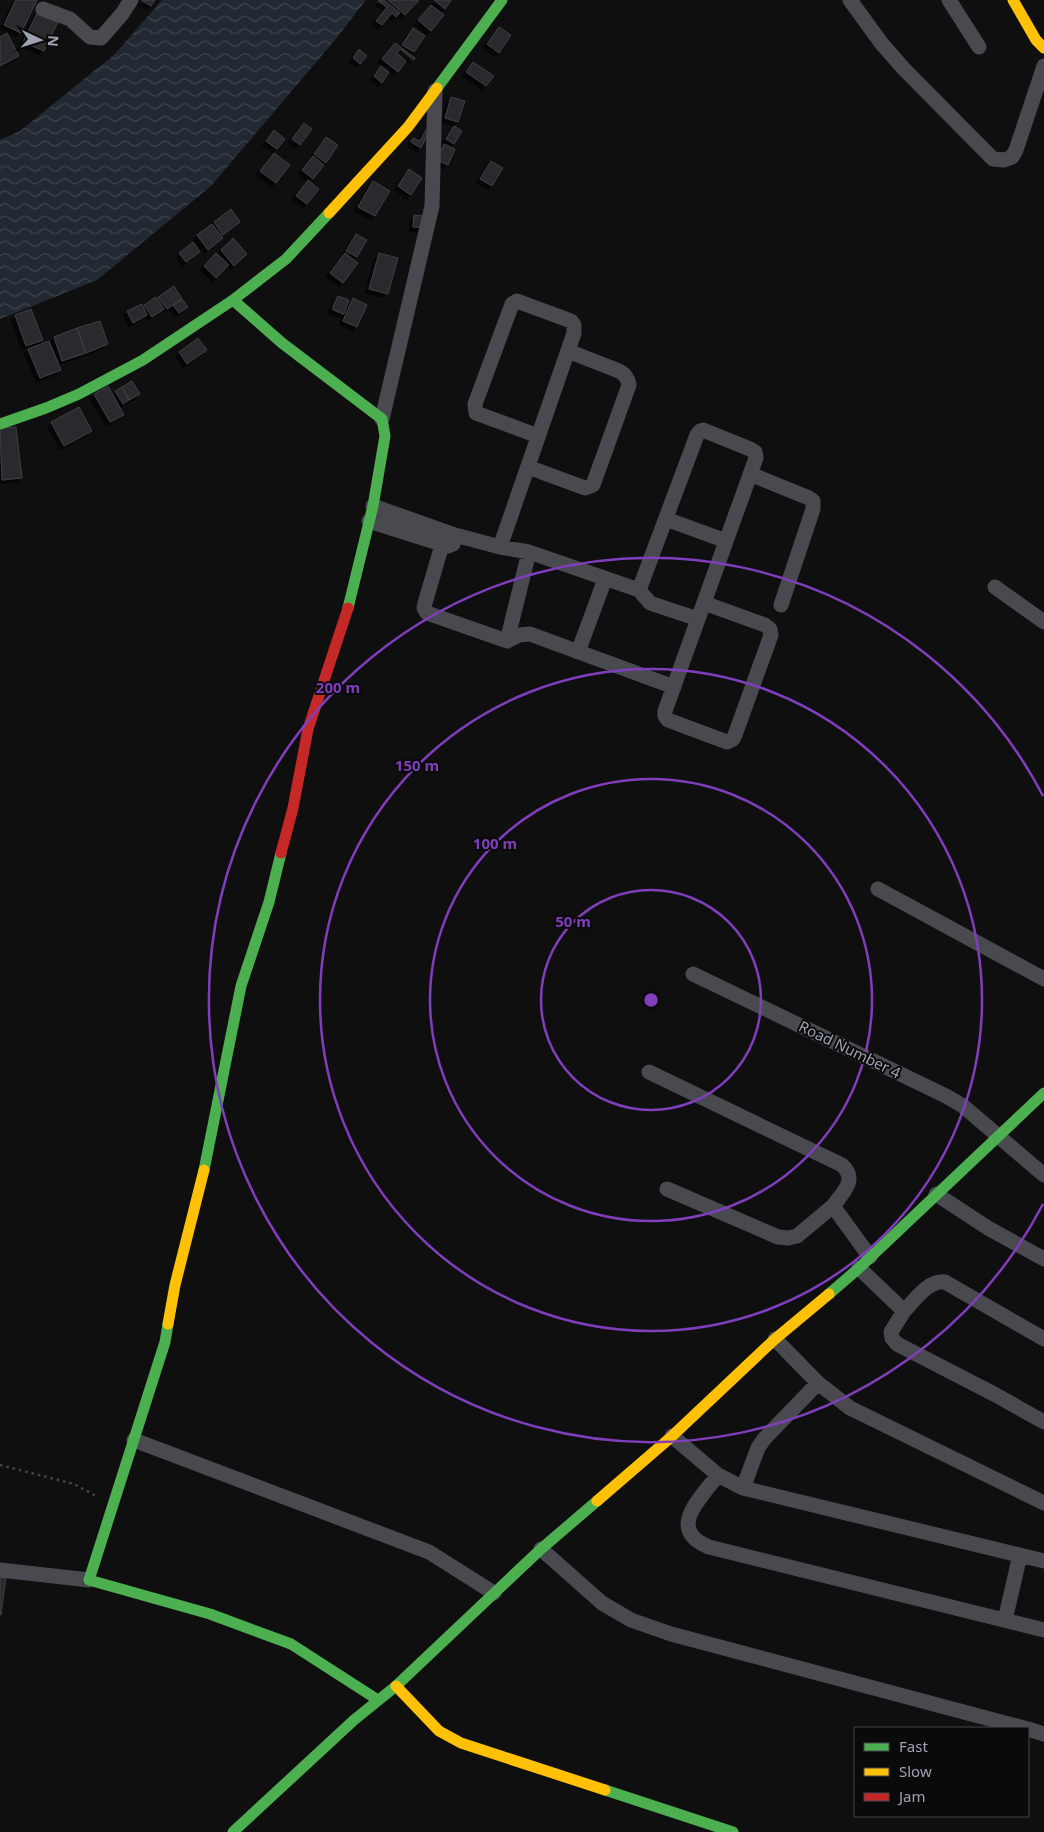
<svg xmlns="http://www.w3.org/2000/svg" width="1044" height="1832" viewBox="0 0 1044 1832" font-family="'Noto Sans',sans-serif">
<style>
.water{fill:url(#water-waves)}
.building{fill:#2c2c2e;stroke:#3e3e44;filter:url(#shadow)}
.lines{fill:none;stroke-linecap:round;stroke-linejoin:round}
.path{stroke:#44454a;stroke-width:2.5;stroke-dasharray:2.5 4;stroke-linecap:butt}
.street{stroke:#484a50;stroke-width:15}
.fast{stroke:#4caf50;stroke-width:11}
.slow{stroke:#ffc107;stroke-width:11}
.jam{stroke:#c62828;stroke-width:11}
.ring{fill:none;stroke:#803ebd;stroke-width:2.5}
.labels{text-anchor:middle;dominant-baseline:central;stroke-width:4;stroke-linejoin:round;paint-order:stroke}
.street-label{font-size:15px;fill:#9ea3b3;stroke:#0a0a0b}
.centre{fill:#803ebd;stroke:#0a0a0b;stroke-width:2.5}
.ring-label{font-size:15px;text-anchor:middle;font-weight:bold;fill:#803ebd;stroke:#0a0a0b;stroke-width:4;stroke-linejoin:round;paint-order:stroke}
</style>
<defs>
<pattern id="water-waves" width="16" height="10" patternUnits="userSpaceOnUse" patternTransform="scale(1.25)"><rect width="16" height="10" fill="#222932"/><path d="M0 5q4-4 8 0t8 0" fill="none" stroke="#3f454d"/></pattern>
<filter id="shadow"><feDropShadow dx="-4" dy="4" stdDeviation="0" flood-color="#0009"/></filter>
</defs>
<rect width="100%" height="100%" fill="#0f0f10"/>
<path class="water" d="M162,0H366L335,40L211,186L97,280L0,319V140L20,131L115,54Z"/>
<path class="building" d="M16,0H37L21,33L4,25Z
M141,0H155L151,6Z
M384,0L400,13L396,17L392,13L382,25L376,21L387,7L378,1Z
M388,0H419L405,15Z
M434,0H451L445,9Z
M431,5L444,15L431,31L418,20Z
M38,11L58,22L44,51L23,42Z
M499,27L511,35L499,53L487,44Z
M413,28L425,36L414,52L402,45Z
M7,33L19,56L0,66V37Z
M395,43L415,58L414,60L400,49L397,53L406,61L398,72L382,59Z
M359,49L367,56L360,64L353,58Z
M473,62L494,76L486,86L466,72Z
M381,66L389,72L382,83L374,76Z
M451,97L465,101L458,122L445,118Z
M304,123L312,129L300,145L292,139Z
M454,126L462,131L454,144L446,139Z
M274,130L285,139L277,149L266,141Z
M426,130L429,132L421,148L411,142L413,138L420,141Z
M326,137L338,145L326,163L314,154Z
M444,144L455,149L448,165L437,160Z
M274,153L290,165L276,183L260,171Z
M313,156L324,165L313,179L302,170Z
M491,161L503,168L492,186L480,179Z
M409,169L422,178L411,195L398,186Z
M308,180L319,189L307,204L296,196Z
M373,181L390,191L375,216L358,207Z
M231,209L240,222L223,235L214,222Z
M414,215L423,216V228L413,227Z
M212,224L223,238L208,250L197,235Z
M356,234L367,240L357,257L346,251Z
M233,238L247,254L234,266L221,250Z
M193,242L200,252L186,262L179,253Z
M216,253L229,265L216,278L204,266Z
M345,253L358,263L343,283L330,273Z
M379,253L398,258L388,294L369,289Z
M174,286L182,299L167,309L158,297Z
M338,296L349,300L344,314L333,310V306Z
M156,297L164,309L152,317L144,305Z
M353,298L367,305L357,327L343,321Z
M182,299L188,307L179,313L173,305Z
M142,304L147,315L133,323L127,311Z
M31,309L43,340L26,346L15,315Z
M100,321L108,344L86,353L77,328Z
M77,328L86,353L62,361L54,337Z
M198,338L207,350L187,364L179,352Z
M49,341L61,370L40,378L28,349Z
M132,381L140,394L129,400L122,387Z
M108,386L124,415L110,422L94,394Z
M122,387L129,400L123,404L115,391Z
M79,407L92,431L64,446L51,422Z
M16,427L22,478L2,480L0,428Z
M0,1577L6,1578L1,1615H0Z"/>
<g class="lines">
<path class="path" d="M0,1465L74,1484L98,1497"/>
<path class="street" d="M850,0L882,44L904,69L993,159L1004,160L1012,157L1016,150L1044,66
M949,0L979,47
M43,9L70,19L90,37L101,38L122,14L131,0
M382,419L432,206L435,91
M528,467L585,488L593,485L629,385C628,378 625,374 619,371L568,351
M750,474L809,498L813,501V509L781,605
M666,519L726,541
M369,521L448,546L453,544L455,535L373,506
M455,535L500,547L529,552L639,590L650,603L698,619
M442,545L425,603L424,608L427,613L507,641L519,635L530,634L674,687
M500,547L574,333V325L571,321L517,301L512,304L475,404L476,413L538,436
M995,587L1044,622
M639,590L697,435L700,431L703,430L750,449L755,452L756,458L665,711V716L668,720L727,742L733,739L735,735L771,635L770,629L765,625L704,603
M507,641L529,552
M578,652L605,579
M878,889L1044,979
M693,974L946,1096L963,1106L1044,1175
M649,1072L842,1165C858,1180 843,1192 833,1206L870,1257
M667,1189L778,1237L788,1238L797,1236L833,1206
M936,1194L988,1228L1044,1259
M859,1268L904,1311L891,1332L892,1338L897,1344L994,1394L1044,1422
M904,1311C915,1300 928,1280 945,1282L1044,1339
M775,1339L818,1383L850,1408L1044,1503
M672,1436L718,1475L743,1488L1044,1561
M134,1440L429,1552L494,1593
M718,1475C700,1499 666,1529 709,1547L1044,1630
M743,1488L758,1448L764,1439L818,1383
M541,1549L602,1603L631,1620L671,1634L1024,1728
M0,1570L89,1580
M1005,1620L1020,1555
M1028,1729L1044,1734"/>
<path class="fast" d="M437,88L502,0
M233,300L282,343L382,419L385,436L373,506L348,608
M0,424L46,408L79,394L143,360L233,300L286,259L329,213
M204,1170L241,986L269,902L281,853
M829,1294L859,1268L1044,1093
M168,1324L165,1342L89,1580L210,1614L291,1644L378,1700
M605,1790L733,1832
M233,1832L354,1720L396,1686L541,1549L597,1501"/>
<path class="slow" d="M1013,0L1036,40L1044,48
M329,213L408,127L437,88
M168,1324L175,1285L204,1170
M597,1501L670,1438L775,1339L829,1294
M396,1686L439,1731L461,1743L605,1790"/>
<path class="jam" d="M281,853L293,808L308,729L348,608"/>
</g>
<g class="ring">
<circle cx="651" cy="1000" r="110"/>
<circle cx="651" cy="1000" r="221"/>
<circle cx="651" cy="1000" r="331"/>
<path d="M1043 1204A442 442 0 1 1 1043 796"/>
</g>
<g class="labels">
<g class="street-label">
<text transform="translate(850 1049) rotate(26)">Road Number 4</text>
</g>
</g>
<circle cx="651" cy="1000" r="8" class="centre"/>
<g class="ring-label">
<text x="338" y="693">200 m</text>
<text x="417" y="771">150 m</text>
<text x="495" y="849">100 m</text>
<text x="573" y="927">50 m</text>
</g>
<rect x="854" y="1727" width="175" height="90" fill="#0a0a0b" stroke="#45474e"/>
<rect x="864" y="1743" width="25" height="8" fill="#4caf50" stroke="#45474e"/>
<text x="899" y="1752" font-size="15" fill="#9ea3b3">Fast</text>
<rect x="864" y="1768" width="25" height="8" fill="#ffc107" stroke="#45474e"/>
<text x="899" y="1777" font-size="15" fill="#9ea3b3">Slow</text>
<rect x="864" y="1793" width="25" height="8" fill="#c62828" stroke="#45474e"/>
<text x="899" y="1802" font-size="15" fill="#9ea3b3">Jam</text>
<g transform="translate(40 40) rotate(94)" stroke="#0a0a0b" stroke-width="4" paint-order="stroke">
<path d="M0-4L9 19L0 12L-9 19Z" fill="#9ea3b3"/>
<text y="-8" font-size="14" font-weight="bold" text-anchor="middle" fill="#9ea3b3">N</text>
</g>
</svg>
